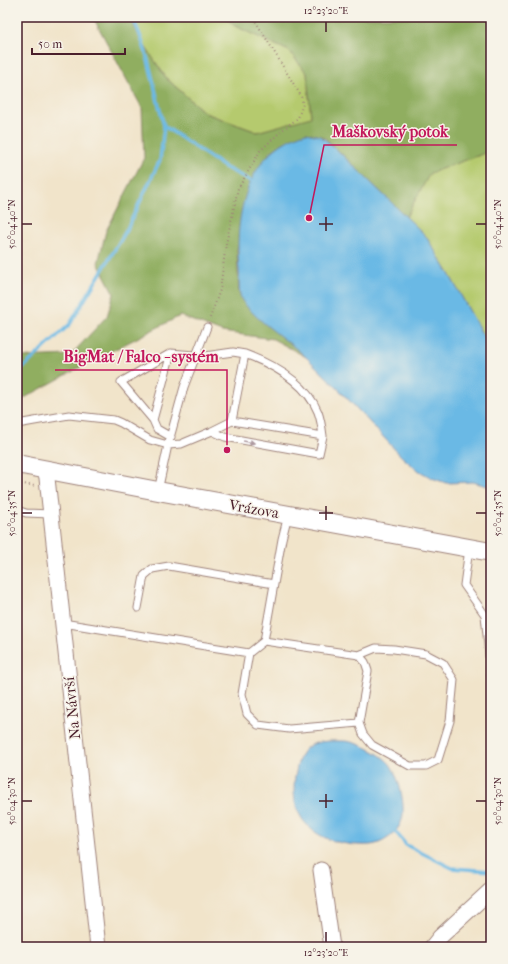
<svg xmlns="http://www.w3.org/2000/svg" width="508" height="964" viewBox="0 0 508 964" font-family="'IM FELL French Canon',serif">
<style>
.green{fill:#b5ca6e;stroke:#80744c}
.forest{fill:#90ae61;stroke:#6d6646}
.water{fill:#6ab9e5;stroke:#5a6c88}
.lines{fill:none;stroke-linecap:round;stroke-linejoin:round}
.stream{stroke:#6ab9e5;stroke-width:3.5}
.service-casing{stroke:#9e827a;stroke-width:9}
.minor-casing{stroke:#9e827a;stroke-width:17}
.tertiary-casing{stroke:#9e827a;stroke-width:20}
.path{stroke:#9e827a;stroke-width:2;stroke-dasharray:1 3;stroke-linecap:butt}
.service{stroke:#fff;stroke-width:7}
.minor{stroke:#fff;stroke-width:15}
.tertiary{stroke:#fff;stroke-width:18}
.oneway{fill:#ae9aa0}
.ticks{fill:none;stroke:#4a1f2b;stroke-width:1.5}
.labels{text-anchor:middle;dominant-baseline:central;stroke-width:3;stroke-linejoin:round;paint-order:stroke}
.street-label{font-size:15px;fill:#4a1f2b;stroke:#f7f3e8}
.leader{fill:none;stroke:#c2185b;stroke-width:1.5}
.callout-dot{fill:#c2185b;stroke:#f7f3e8;stroke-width:1.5}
.callout-label{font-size:16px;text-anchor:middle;font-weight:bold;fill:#c2185b;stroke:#f7f3e8;stroke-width:3;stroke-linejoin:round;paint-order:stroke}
.neatline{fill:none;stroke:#4a1f2b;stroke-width:1.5}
.ticks-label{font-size:10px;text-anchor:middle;fill:#4a1f2b}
</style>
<rect width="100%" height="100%" fill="#f7f3e8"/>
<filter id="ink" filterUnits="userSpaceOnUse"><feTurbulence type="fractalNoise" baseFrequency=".025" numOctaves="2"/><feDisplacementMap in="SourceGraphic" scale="8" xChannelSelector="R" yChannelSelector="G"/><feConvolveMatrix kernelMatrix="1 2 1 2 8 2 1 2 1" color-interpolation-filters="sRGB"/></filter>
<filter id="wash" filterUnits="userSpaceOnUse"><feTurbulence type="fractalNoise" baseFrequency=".012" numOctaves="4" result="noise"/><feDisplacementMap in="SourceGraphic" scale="16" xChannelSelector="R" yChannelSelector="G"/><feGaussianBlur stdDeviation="0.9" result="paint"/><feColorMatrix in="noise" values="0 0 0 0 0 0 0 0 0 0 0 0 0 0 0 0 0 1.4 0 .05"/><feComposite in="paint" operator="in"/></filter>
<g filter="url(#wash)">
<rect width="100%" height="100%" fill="#f1e4ca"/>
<path class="green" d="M130,17H224L235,26L289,51L307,73L311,118L257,132L205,113L167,79L142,42Z
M491,151V350L448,272L425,235L406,217L429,173Z"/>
<path class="forest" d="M93,17H130L142,42L167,79L205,113L257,132L311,117L307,73L289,51L235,26L224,17H491V151L430,173L406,217L325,138L320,136L306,133L283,143L269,153L237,249L239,292L242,299L249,309L308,358L273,339L222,332L180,316L86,364L17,402V357L71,355L107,316L114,294L98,263L106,231L144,158L142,108Z"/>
<path class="water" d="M306,133L320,136L332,145L425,235L448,272L491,350V487L473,482L446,483L432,478L416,469L401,456C370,423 340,389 307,358C288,340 259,323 243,302C237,293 240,280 239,270C234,216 246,150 306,133Z
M345,741C358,742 382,754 390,764C399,777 406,805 402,820C398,833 383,844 370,845C322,847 285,824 296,772C298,762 300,752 309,746C319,740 333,741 345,741Z"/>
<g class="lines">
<path class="stream" d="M132,17C149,50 154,90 164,126L226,168L253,182
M17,370L25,366L70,324L126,231L160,160L164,126
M395,831L406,845L452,868L491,871"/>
</g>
</g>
<g filter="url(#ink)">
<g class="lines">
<defs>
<path id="service" d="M171,353L205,356L233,352L245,354
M153,420L171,353L121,382L153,420L157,429L171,437
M232,421L245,354C274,365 306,382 318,412C321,420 322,428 323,436
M17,424L69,415L114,420L121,423L150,440L168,445L184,387L207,327
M158,491L168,445L181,444L212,431L232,421L323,436L319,454L225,437L212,431
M17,510L26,513L51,514
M469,549L464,585L485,615L491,676
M138,608L144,576L152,569L169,566L274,584
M63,623L249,653
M264,641L359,655L365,662L368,671L359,723L289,729L258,725L247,714L242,694L249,653Z
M264,641L282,539L288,515
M359,723L363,734L372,745L410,766H426L438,760L450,721L454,680L443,663L426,654L394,649L376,648L359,655"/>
<path id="minor" d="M46,469L98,947
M321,870L332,947
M432,947L440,937L491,890"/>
<path id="tertiary" d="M17,464L158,491L491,552"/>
</defs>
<use href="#service" class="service-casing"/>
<use href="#minor" class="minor-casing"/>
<use href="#tertiary" class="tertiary-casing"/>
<path class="path" d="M210,318L220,290L226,244L238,189L260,151L281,131L298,118L303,104L301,96L253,17
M17,483L35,486"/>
<use href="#service" class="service"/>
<use href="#minor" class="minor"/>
<use href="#tertiary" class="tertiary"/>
</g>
<defs><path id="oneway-solid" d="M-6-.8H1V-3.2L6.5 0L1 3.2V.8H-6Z"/></defs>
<use class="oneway" href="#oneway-solid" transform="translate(249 442) rotate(10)"/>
</g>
<path class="ticks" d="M326,22V32M326,217V231M22,224H32M319,224H333M476,224H486M326,506V520M22,513H32M319,513H333M476,513H486M326,794V808M22,801H32M319,801H333M476,801H486M326,932V942"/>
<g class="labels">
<g class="street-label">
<text transform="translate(254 509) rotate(10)">Vrázova</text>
<text transform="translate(72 708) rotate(-96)">Na Návrší</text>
</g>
</g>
<path class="leader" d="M309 218L324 145H457M227 450L227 370H55"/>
<g class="callout-dot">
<circle cx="309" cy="218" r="4"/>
<circle cx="227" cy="450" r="4"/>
</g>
<g class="callout-label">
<text x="390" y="137">Maškovský potok</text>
<text x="141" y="362">BigMat / Falco - systém</text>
</g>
<rect width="508" height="964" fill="none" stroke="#f7f3e8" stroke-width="44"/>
<path d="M32 48v6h93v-6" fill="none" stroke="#4a1f2b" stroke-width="2"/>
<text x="38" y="48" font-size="12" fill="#4a1f2b" stroke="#f7f3e8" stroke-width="3" paint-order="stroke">50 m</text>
<rect x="22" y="22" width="464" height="920" class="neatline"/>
<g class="ticks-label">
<text x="326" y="14">12°23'20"E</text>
<text transform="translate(11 224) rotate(-90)" y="4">50°04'40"N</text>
<text transform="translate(497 224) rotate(-90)" y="4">50°04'40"N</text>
<text transform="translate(11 513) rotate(-90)" y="4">50°04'35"N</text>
<text transform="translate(497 513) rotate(-90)" y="4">50°04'35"N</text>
<text transform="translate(11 801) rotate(-90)" y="4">50°04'30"N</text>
<text transform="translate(497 801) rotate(-90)" y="4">50°04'30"N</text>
<text x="326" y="956">12°23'20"E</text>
</g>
</svg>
